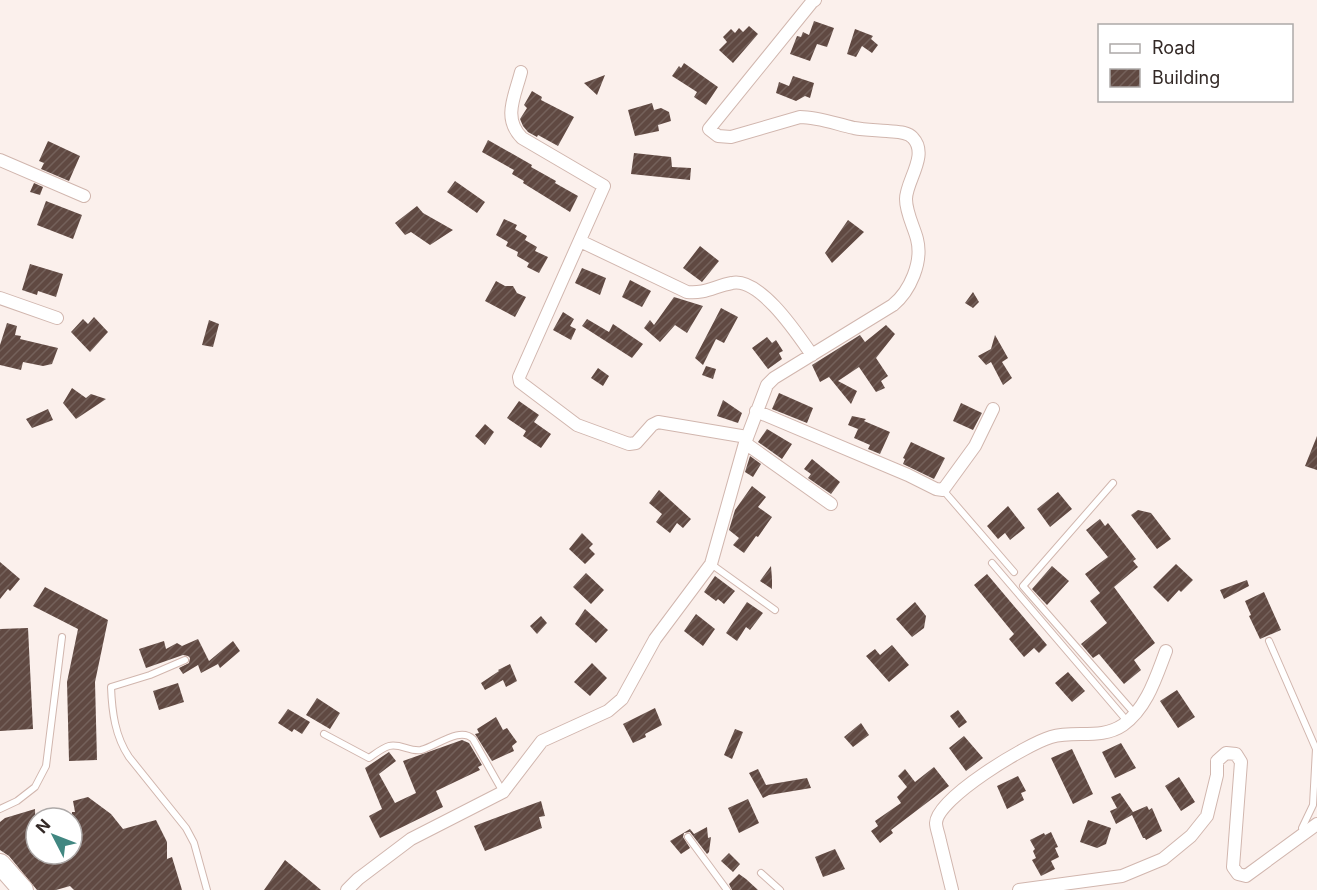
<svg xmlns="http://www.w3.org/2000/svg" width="1317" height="890" viewBox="0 0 1317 890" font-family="Inter,sans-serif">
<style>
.building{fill:url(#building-hatch)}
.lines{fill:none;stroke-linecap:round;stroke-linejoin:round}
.lane-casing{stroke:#d1b6ae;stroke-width:8}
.street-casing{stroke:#d1b6ae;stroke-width:14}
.primary-casing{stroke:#d1b6ae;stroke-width:22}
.lane{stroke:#fff;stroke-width:6}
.street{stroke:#fff;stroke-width:12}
.primary{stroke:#fff;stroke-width:20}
</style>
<defs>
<pattern id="building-hatch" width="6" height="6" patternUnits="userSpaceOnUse" patternTransform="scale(1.5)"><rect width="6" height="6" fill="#604942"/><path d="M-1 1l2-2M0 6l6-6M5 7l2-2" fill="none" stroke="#74615b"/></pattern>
</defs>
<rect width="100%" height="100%" fill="#fbf0ec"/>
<path class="building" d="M814,21L834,28L827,47L817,44L810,61L790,54L797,36L801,37L803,32L809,35Z
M749,26L758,34L733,63L719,50L727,42L723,37L731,29L735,33L739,28L743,32Z
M855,29L873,36L871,39L878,45L872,53L862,46L856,57L847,54Z
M684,63L718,87L706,105L694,97L697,92L672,76L679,66L681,68Z
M605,75L597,95L584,83Z
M793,76L814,83L810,98L805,96L796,101L776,93L779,82L789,86Z
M532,91L542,97L541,100L574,117L558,146L538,135L537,137L528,132L523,126L520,119L527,108L524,105Z
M652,103L654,110L661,108L669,112L671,121L658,125L659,131L635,136L628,110Z
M488,140L532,165L531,167L556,181L555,183L578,196L570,212L523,183L524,181L512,174L514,170L482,152Z
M48,141L80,156L69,181L41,169L44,163L39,161Z
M634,153L671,157L672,167L691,168L690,180L631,174Z
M455,181L485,202L477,213L447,192Z
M34,183L43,187L40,195L30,192Z
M46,201L82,215L73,239L37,225Z
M417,206L423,213L453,230L430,245L411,232L405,235L395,223Z
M504,219L517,225L515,229L527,236L525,240L537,247L535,251L548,257L539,273L527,267L529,263L517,256L518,252L506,246L508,242L496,235Z
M848,220L864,232L832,263L825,253Z
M700,246L719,261L702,282L683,268Z
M30,264L63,274L56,297L38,291L37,295L22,290Z
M582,268L606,278L600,295L575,283Z
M630,280L651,291L642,307L622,297Z
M496,281L505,286H513L517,293L526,297L515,317L485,301Z
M973,292L979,302L973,308L965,303Z
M674,297L703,306L687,333L675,325L660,342L644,328L650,320L654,325Z
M721,308L738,317L724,343L716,339L703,365L695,358Z
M563,312L574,319L570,326L576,329L571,340L553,330Z
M94,317L108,332L90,352L71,332L83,319L88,324Z
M587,319L609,332L613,324L643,344L632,358L582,326Z
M209,320L219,324L213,347L202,345Z
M7,323L17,326L15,335L21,336L20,339L58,348L52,364L43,366L23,362L21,370L0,365V345Z
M886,325L895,334L876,358L888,376L881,381L885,388L876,392L859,367L838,381L857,391L851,404L829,377L820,382L812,365L860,335L865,342Z
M995,335L1008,358L1002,362L1012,378L1003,385L991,362L986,365L978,356L991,349Z
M767,337L772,343L776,340L783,351L779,353L782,359L768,369L752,348Z
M706,366L716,369L713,379L702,375Z
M598,368L609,376L603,386L591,378Z
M72,388L86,398L91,394L106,399L76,419L63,403Z
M779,393L813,408L807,423L772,409Z
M723,400L742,413L738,423L717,416Z
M519,401L539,415L534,422L551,434L541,448L523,436L526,431L507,418Z
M961,403L982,413L973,430L953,421Z
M48,409L53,420L32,428L26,419Z
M852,416L866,419L864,421L890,432L880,454L868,449L870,445L854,438L858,429L848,425Z
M485,424L494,432L485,445L475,436Z
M767,429L792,444L782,459L758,442Z
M1317,436V470L1305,466Z
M911,442L945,458L934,479L903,464L905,459L903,458Z
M750,456L761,464L753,477L745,472Z
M812,459L840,482L831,494L808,478L811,474L804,469Z
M752,486L766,497L758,507L772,517L758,537L756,536L744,553L733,545L739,538L729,530L735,510Z
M659,490L691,519L683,528L677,523L670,533L656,522L662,514L649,503Z
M1058,492L1072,509L1050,527L1037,509Z
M1008,506L1025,528L1010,540L1005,533L998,539L987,526Z
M1138,510L1151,513L1171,539L1157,549L1131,515Z
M1100,519L1105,526L1108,523L1136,559L1133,561L1138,567L1114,587L1155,643L1134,660L1141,670L1124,684L1099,654L1093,658L1081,644L1107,623L1090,601L1100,593L1085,574L1108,557L1086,530Z
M582,533L593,544L589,548L595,554L585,564L569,549Z
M0,562L20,579L10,591L8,589L0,599Z
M1176,564L1193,580L1181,592L1179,590L1168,602L1153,587Z
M771,566L772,579V589L760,581Z
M1052,566L1069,581L1047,605L1032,589Z
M586,573L604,590L591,604L573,587Z
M987,574L1047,645L1039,653L1034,648L1024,657L1009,639L1014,634L974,585Z
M715,576L735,591L724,604L718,599L716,601L704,592Z
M1247,580L1249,586L1224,599L1220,590Z
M45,587L108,620L95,682L97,760L69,761L67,682L78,629L33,606Z
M1264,592L1281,630L1260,639L1249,616L1251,615L1245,601Z
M747,602L763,613L750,630L746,627L737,641L726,633Z
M915,602L926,616L924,628L912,637L896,619Z
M585,609L608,630L596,643L575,624Z
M696,614L715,629L703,646L684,631Z
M541,616L547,623L537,634L530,626Z
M28,628L33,729L0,731V629Z
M198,639L209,661L233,641L240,651L220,668L218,664L201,673L198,665L183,674L179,668L189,663L190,658L188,656L183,655L146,668L139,649L164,641L166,649L177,643L182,646Z
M892,645L909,665L889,682L866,656L875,649L880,655Z
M592,663L607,678L590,696L574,682Z
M510,664L517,681L506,687L503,680L485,690L481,683L499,671L498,670Z
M1068,672L1085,691L1072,702L1055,683Z
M178,683L184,702L159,710L153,691Z
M1177,690L1195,717L1178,728L1160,701Z
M317,698L340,713L330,729L306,715Z
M655,708L662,725L645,734L646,737L633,743L623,724Z
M288,709L310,722L302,734L294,729L292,732L278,723Z
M958,710L967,722L959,728L950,716Z
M496,717L503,730L507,728L517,742L512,746L514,751L492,761L475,734L479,733L477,729Z
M861,723L869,735L853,747L844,737Z
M735,729L743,732L732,759L724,755Z
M964,736L983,758L966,771L949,748Z
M462,740L469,743L482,765L478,767L480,770L436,791L443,807L380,838L369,816L382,809L365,768L389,752L396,761L379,774L395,803L416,793L403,761Z
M1121,743L1136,768L1115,778L1102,752Z
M1072,749L1093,794L1073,804L1051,758Z
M934,767L949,786L891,830L893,833L880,843L871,831L878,826L875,821L901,803L897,797L907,787L898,776L905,769L915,782Z
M758,769L766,785L807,778L811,788L769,795L763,798L749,773Z
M1018,776L1026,791L1021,793L1024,800L1007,809L997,786Z
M1179,777L1195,802L1181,811L1165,786Z
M1120,793L1133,812L1147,806L1149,810L1152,808L1162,831L1146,840L1145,838H1143L1132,815L1116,824L1110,811L1117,808L1111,797Z
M88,797L111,814L123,829L156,820L167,842V859L172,857L182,890H74L70,886L56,890H37L9,856L0,850V822L5,818L35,809L36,854H72V812H75L73,801Z
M748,799L759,823L739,833L728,808Z
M541,801L545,816L539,817L542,828L485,851L474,826Z
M1088,820L1111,828L1106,844L1097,848L1080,842Z
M707,827L708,838L711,837L709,852L707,854L690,832L684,833L683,837L690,848L681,854L670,841L690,829L694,834Z
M1051,832L1058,847L1055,848L1059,857L1051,861L1055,869L1041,876L1032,860L1036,858L1033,851L1035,849L1030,840L1044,833L1045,835Z
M835,849L845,869L823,877L815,857Z
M729,853L740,864L733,872L721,861Z
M285,860L308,879L321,890H264Z
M739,874L746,879L758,890H732L729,884Z"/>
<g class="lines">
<defs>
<path id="lane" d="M1113,483L1023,586L1135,714
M943,490L1014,572
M992,563L1127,721
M711,564L775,610
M1269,641L1316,749L1313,805L1302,828L1304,833
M185,660L150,675L111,687C112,712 115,736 129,757L186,828L194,843L207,890
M324,734L369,758C375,754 382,748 389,746C400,743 410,752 421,750C437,746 460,726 473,739L503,792
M0,809L17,801L35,787L46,766L62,637
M688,837L727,890
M761,873L780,890"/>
<path id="street" d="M521,72C515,96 502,118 522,138L604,186L519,377L520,382L577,425L629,444L636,443L652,425L658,422L747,437
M0,160L84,196
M580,241L687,292C705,294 715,286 732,283C760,277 798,335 812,355
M0,298L57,318
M756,411L908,475L936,489L943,490L975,446L993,409
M745,443L831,504
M347,890L358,879L411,839L503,792L542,741L608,711L622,699L655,639L711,564L745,443L767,385L774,378L893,305C910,291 923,262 917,239C914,227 906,213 906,199C906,181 929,155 913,138C907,131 895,132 887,131C876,130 865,130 854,128C836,124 818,117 800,117L731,137L718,136L709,129L812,2L815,0
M952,890C948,874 944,857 940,841C939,835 936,828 936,823C937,798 1027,744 1051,737C1075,730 1101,740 1123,725C1147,708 1156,677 1166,651
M1019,890L1122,876L1163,859L1191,836L1207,816L1217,775V761L1226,753L1236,754L1241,762L1233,867L1238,874L1246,876L1317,824"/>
<path id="primary" d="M0,864L23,890"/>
</defs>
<use href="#lane" class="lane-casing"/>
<use href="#street" class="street-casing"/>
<use href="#primary" class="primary-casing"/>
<use href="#lane" class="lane"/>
<use href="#street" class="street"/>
<use href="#primary" class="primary"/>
</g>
<rect x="1098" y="24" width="195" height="78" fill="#ffffff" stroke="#ada9a8" stroke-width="1.5"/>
<rect x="1110" y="44" width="30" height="9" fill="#ffffff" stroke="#ada9a8" stroke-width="1.5"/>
<text x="1152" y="54" font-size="18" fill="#332926">Road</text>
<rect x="1110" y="69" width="30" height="18" fill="url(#building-hatch)" stroke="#ada9a8" stroke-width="1.5"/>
<text x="1152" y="84" font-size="18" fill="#332926">Building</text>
<g transform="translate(54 836) rotate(312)"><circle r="28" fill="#ffffff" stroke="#ada9a8" stroke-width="1.5"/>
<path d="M0-4.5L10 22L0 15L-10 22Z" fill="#418781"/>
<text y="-9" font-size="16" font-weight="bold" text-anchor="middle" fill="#332926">N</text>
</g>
</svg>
